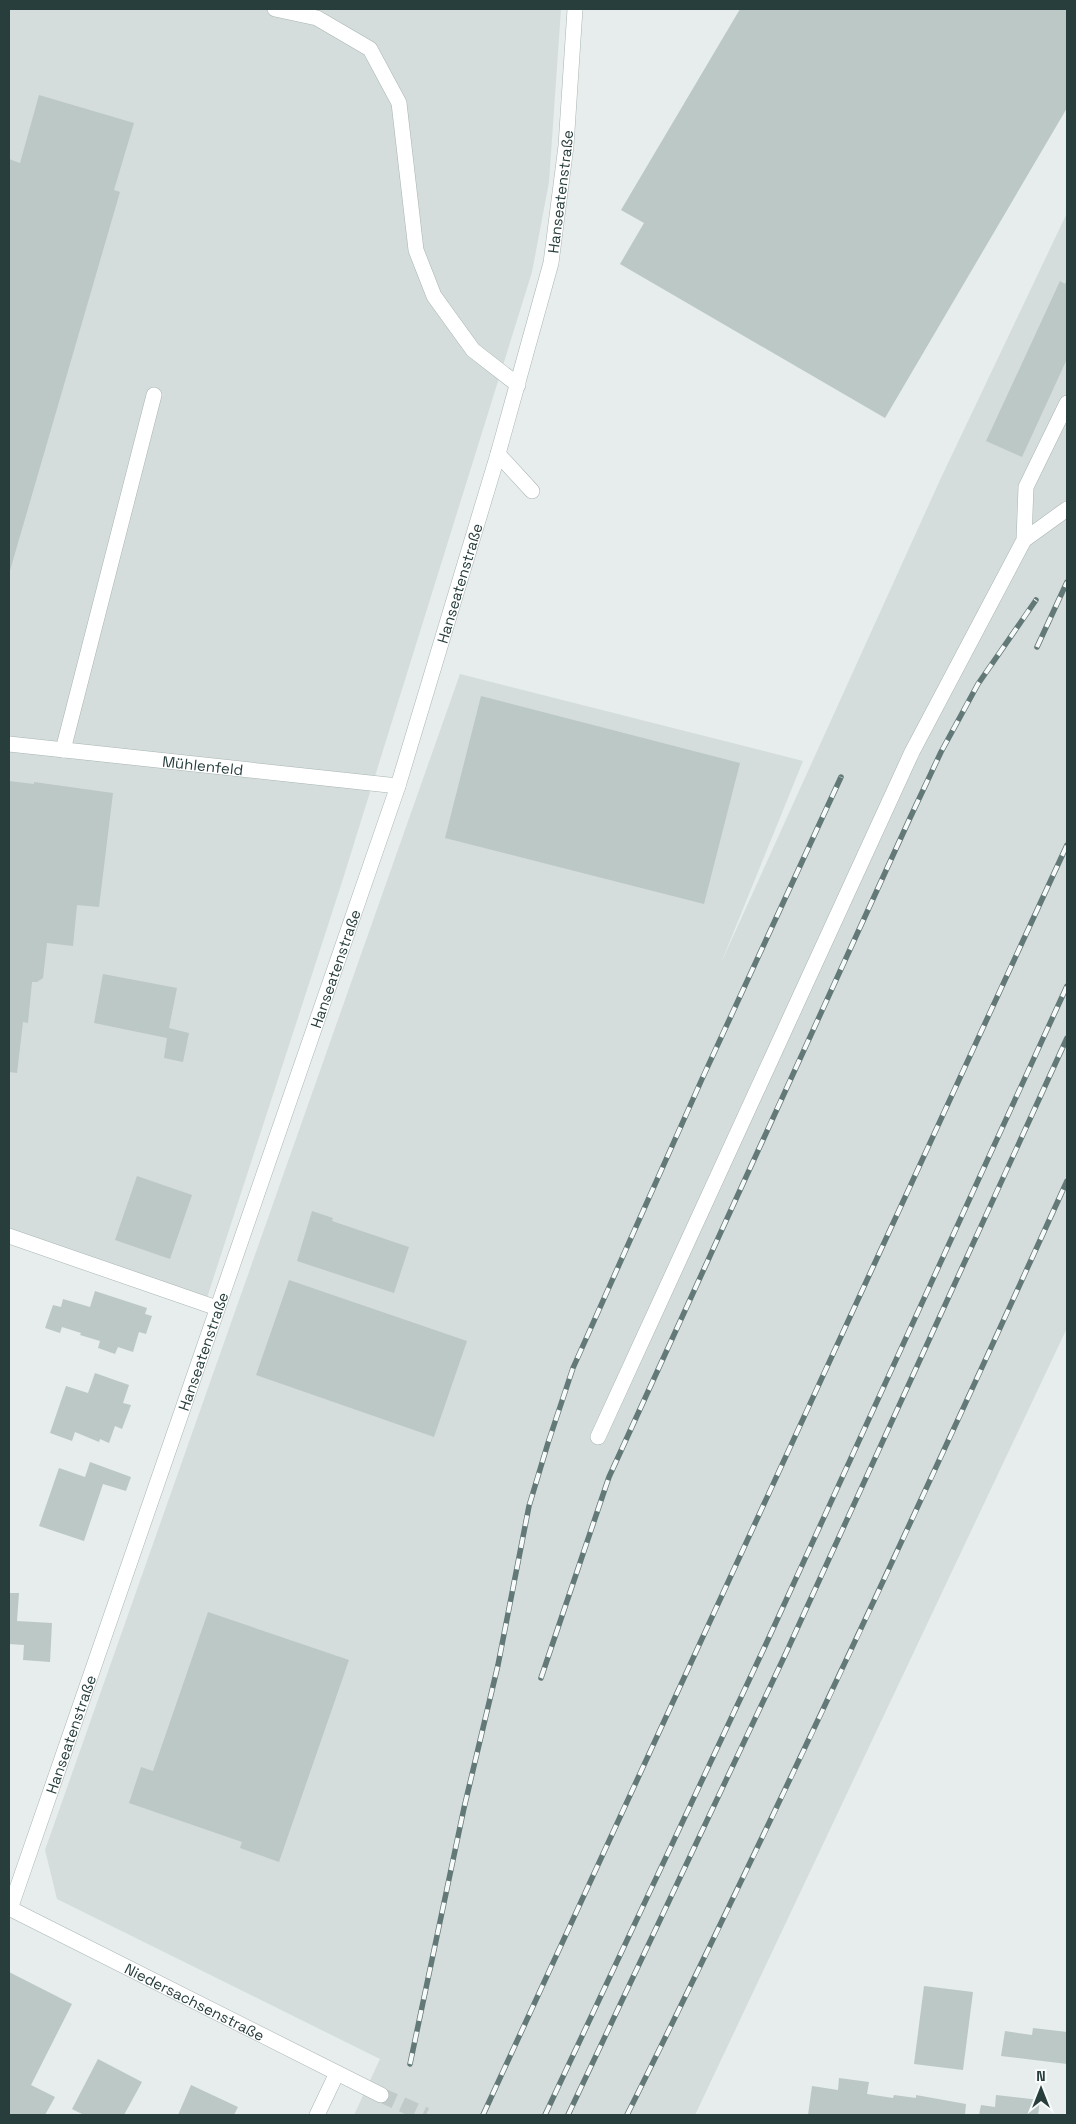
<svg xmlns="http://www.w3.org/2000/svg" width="1076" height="2124" viewBox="0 0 1076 2124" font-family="'Space Grotesk',sans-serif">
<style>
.built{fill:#d4dddb}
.building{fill:#bcc8c6}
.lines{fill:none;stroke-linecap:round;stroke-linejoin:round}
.street-tunnel{stroke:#c0cac9;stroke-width:15;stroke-dasharray:15 8;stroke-linecap:butt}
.lane-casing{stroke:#a9b5b4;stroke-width:16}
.street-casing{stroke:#a9b5b4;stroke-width:16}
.lane{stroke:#fff;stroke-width:15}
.street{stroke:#fff;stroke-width:15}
.rail-casing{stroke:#627978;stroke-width:5.5}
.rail{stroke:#f7faf9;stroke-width:4;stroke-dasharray:11;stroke-linecap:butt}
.labels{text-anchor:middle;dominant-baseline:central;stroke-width:4.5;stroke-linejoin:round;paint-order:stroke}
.street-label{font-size:15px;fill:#273e3d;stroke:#f7faf9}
</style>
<rect width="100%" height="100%" fill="#e6edec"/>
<path class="built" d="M9,9H561L549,182L532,272L342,882L205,1304L9,1241Z
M1067,213V1328L695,2115H354L380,2059L57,1899L45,1850L460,674L803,761L721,963L940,480Z"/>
<path class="building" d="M740,9H1067V108L885,418L620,264L644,223L621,210Z
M39,95L134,123L114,190L120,192L9,574V159L20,163Z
M1067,279V359L1022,457L986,441L1060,281L1065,284Z
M481,696L740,763L704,904L445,838Z
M9,781L34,784V782L113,793L99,907L77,905L73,946L47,943L43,978L37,982H32L28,1023L23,1022L17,1073L9,1072Z
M103,974L177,988L169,1028L189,1033L183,1062L164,1058L167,1038L94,1023Z
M137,1176L192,1195L170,1259L115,1240Z
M312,1211L333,1218L332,1221L409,1247L394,1293L297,1261Z
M289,1280L467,1341L434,1437L256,1375Z
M95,1291L147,1308L145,1314L152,1316L146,1334L139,1332L133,1352L118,1347L115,1354L98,1348L100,1341L80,1335L81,1333L62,1327L60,1333L45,1328L53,1305L61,1307L63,1299L90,1307Z
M95,1373L129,1385L123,1403L131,1405L122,1429L115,1426L109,1443L100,1439L99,1442L75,1432L72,1441L50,1433L66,1386L88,1393Z
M90,1462L131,1477L126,1491L103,1484L84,1541L39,1526L59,1468L85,1477Z
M9,1593H19L17,1621L52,1623L50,1662L23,1660L24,1645L9,1644Z
M208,1612L349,1660L279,1862L240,1848L242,1842L129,1803L141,1767L153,1771Z
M9,1972L72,2004L31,2085L55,2097L45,2115H9Z
M924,1986L973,1992L963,2070L914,2064Z
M1033,2028L1067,2032V2064L1001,2056L1005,2031L1032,2035Z
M98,2059L142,2082L124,2115H84L72,2109Z
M839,2078L869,2082L867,2094L893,2098L894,2095L916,2098V2095L966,2104L965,2115H808L812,2086L838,2090Z
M191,2085L238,2107L234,2115H178Z
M996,2095L1040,2100L1038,2115H979L981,2105L995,2107Z"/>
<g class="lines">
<path class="street-tunnel" d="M381,2095L426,2115"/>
<defs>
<path id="lane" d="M275,9L317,18L370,49L399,103L416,250L434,296L473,350L518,385
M498,454L532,491
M1024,540L1067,509
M63,750L154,395
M9,1236L217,1308
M598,1437L912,752L1024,540L1026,487L1067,403"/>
<g id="street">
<path id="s1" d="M9,744L398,786"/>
<path id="s2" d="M9,1908L381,2095"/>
<path id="s3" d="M10,1909L398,786L498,454L551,263L566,146L575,9"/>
<path d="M317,2115L337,2073"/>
</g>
</defs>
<use href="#lane" class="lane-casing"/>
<use href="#street" class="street-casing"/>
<use href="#lane" class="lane"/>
<use href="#street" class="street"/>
<defs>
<path id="rail" d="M1037,647L1067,582
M541,1678L609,1477L910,818L941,752L978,684L1036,600
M410,2064L464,1808L498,1665L529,1506L548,1443L573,1368L702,1079L841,777
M483,2115L1067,845
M545,2115L766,1644L1067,986
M568,2115L786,1653L1067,1038
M627,2115C780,1807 925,1494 1067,1181"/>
</defs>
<use href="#rail" class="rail-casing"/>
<use href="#rail" class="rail"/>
</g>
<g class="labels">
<g class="street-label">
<text stroke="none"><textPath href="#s3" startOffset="1805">Hanseatenstraße</textPath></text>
<text stroke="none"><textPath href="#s3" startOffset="1400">Hanseatenstraße</textPath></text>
<text stroke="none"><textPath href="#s1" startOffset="195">Mühlenfeld</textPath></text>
<text stroke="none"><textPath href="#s3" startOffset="995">Hanseatenstraße</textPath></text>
<text stroke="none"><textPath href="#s3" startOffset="590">Hanseatenstraße</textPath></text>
<text stroke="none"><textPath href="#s3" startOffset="185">Hanseatenstraße</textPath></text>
<text stroke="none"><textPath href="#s2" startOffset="208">Niedersachsenstraße</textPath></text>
</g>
</g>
<rect width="1076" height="2124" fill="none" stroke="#273e3d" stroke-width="20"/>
<g transform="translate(1041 2089)" stroke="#f7faf9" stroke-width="4" paint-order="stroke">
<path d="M0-4L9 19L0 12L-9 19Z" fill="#273e3d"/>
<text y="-8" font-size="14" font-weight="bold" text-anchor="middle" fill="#273e3d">N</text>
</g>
</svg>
